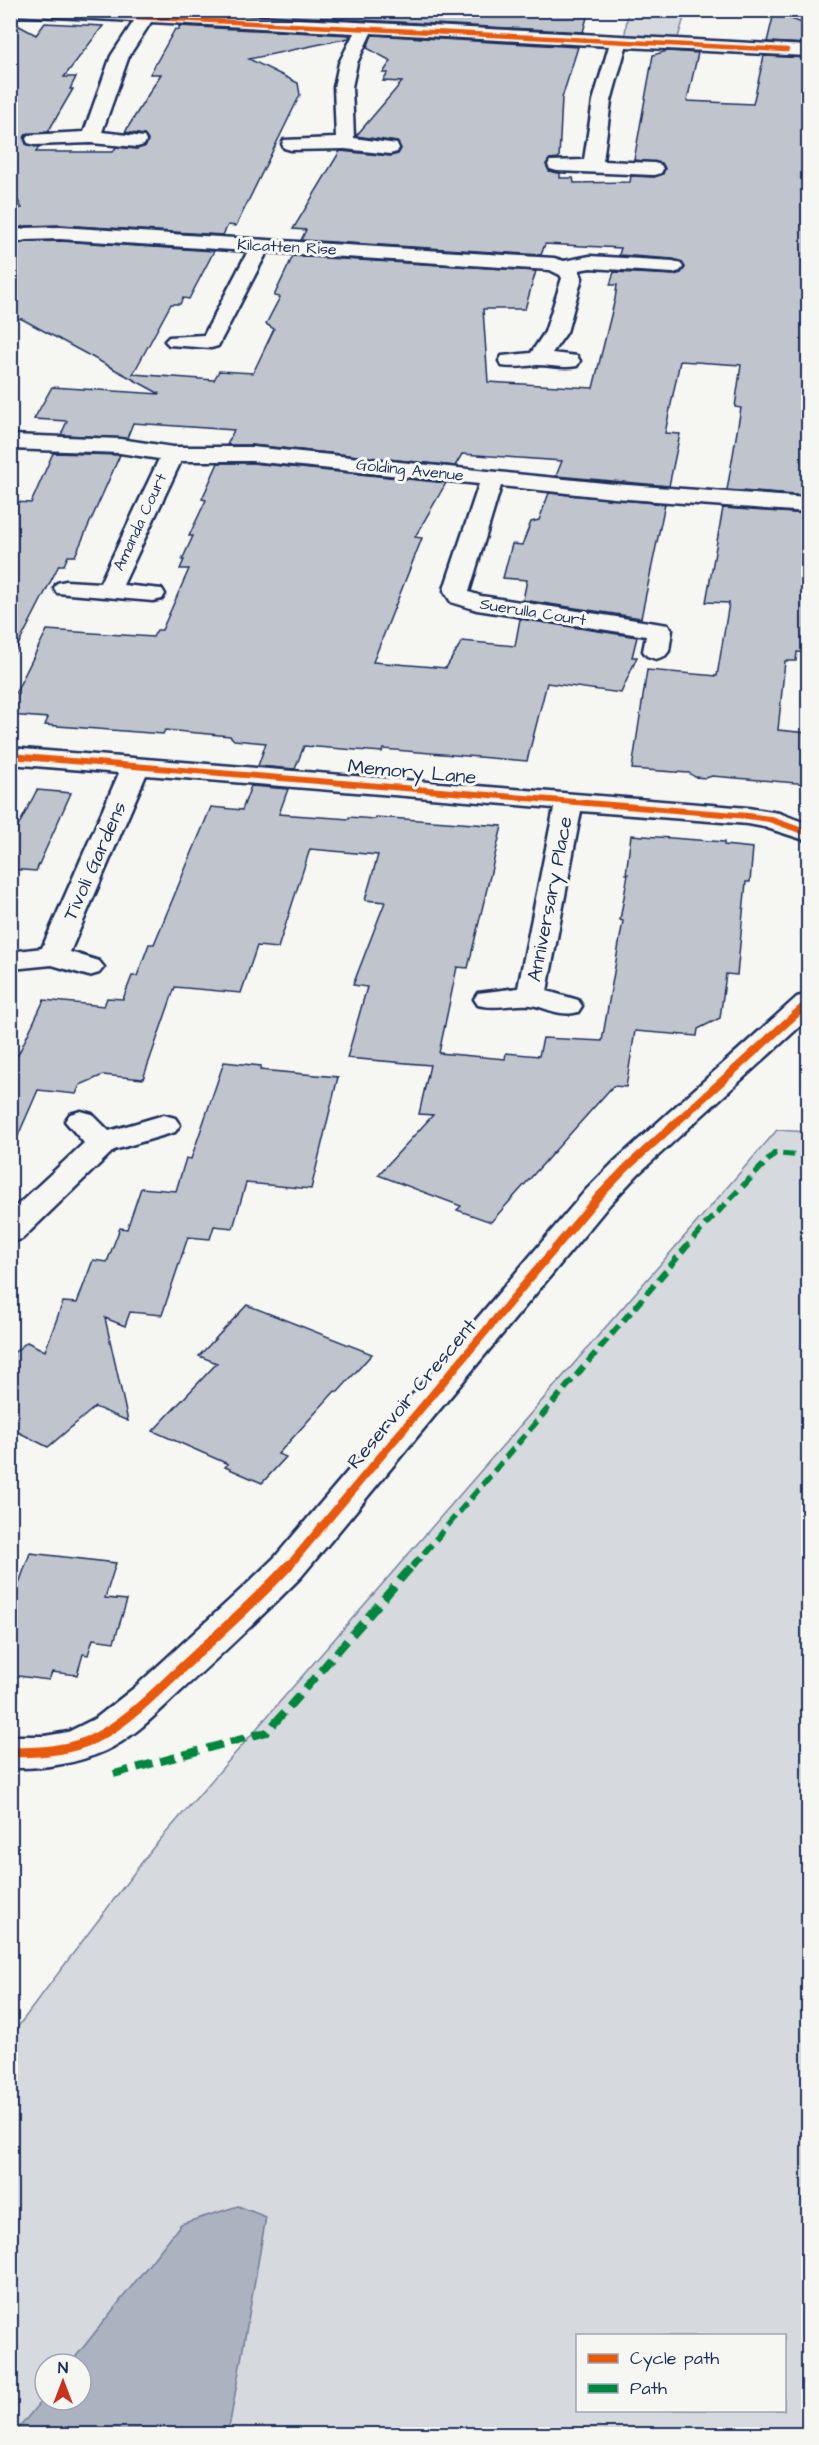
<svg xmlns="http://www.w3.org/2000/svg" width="819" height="2445" viewBox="0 0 819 2445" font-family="'Architects Daughter',sans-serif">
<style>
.green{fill:#d6d9dd;stroke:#78849e;stroke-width:1.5;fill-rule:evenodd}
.water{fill:#abb2c0;stroke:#717e99;stroke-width:1.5}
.building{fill:#c0c4cd;stroke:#1b2f5e;stroke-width:1.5}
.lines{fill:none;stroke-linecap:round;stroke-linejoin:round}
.minor-casing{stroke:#1b2f5e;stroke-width:5}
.minor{fill:#f6f6f2;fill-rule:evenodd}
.quiet-far1{stroke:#00873e;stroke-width:6;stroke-dasharray:12 6;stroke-linecap:butt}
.quiet{stroke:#00873e;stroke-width:8;stroke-dasharray:16 8;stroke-linecap:butt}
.cycleway-far3-casing{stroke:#f6f6f2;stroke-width:7}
.cycleway-far2-casing{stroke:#f6f6f2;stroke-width:9}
.cycleway-far1-casing{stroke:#f6f6f2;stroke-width:11}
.cycleway-casing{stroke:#f6f6f2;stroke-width:14}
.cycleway-far3{stroke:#e8590c;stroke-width:4.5}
.cycleway-far2{stroke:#e8590c;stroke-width:6}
.cycleway-far1{stroke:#e8590c;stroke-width:8}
.cycleway{stroke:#e8590c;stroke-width:10}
.labels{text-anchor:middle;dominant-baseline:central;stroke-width:6;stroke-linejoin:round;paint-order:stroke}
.far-street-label{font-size:16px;fill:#1b2f5e;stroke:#f6f6f2}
.street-label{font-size:20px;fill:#1b2f5e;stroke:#f6f6f2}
</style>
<rect width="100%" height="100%" fill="#f6f6f2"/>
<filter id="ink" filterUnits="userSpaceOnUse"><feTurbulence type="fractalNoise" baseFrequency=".0167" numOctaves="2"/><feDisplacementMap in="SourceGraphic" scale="12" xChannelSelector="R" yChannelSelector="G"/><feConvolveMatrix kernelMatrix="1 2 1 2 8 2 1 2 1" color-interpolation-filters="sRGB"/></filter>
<g filter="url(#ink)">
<path class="green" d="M628,11H686L676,44L624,41Z
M777,1130L808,1132V2434H11L10,2037L152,1849ZM578,2336H784V2410H578ZM45,2364H81V2400H45Z"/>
<path class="water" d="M238,2206L266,2217L230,2423L225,2434H14L45,2396V2400H81V2364H70L181,2224Z"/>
<path class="building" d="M179,10H589L583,32Z
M774,13L808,25V44L767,42Z
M10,21L36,35L45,23L103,26L64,77H76L70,89H73L48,132L26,134L24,138L26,144L39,147L36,152H113L116,147L137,149L146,146L148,140L144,135L125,132L161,74H150L175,29L179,30V26L350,35L349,38L249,59L298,83L300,95L236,226L228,225L223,235L60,225L26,226L10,230V209L22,208L13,191L10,196Z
M372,35L578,47L562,98L559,158L550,159L546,164L549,171L560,173V178H573L574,183L630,182L631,176L654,177L663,174L665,168L662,163L634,160L653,55L667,51L698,53L687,101L753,104L764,56L808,58V496L727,490L741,408L735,407L741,365L680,361L665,433L680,434L669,486L556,476L562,461L462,454L455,466L252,445H227L234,430L133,423L127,438L61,435L67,421L34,419L52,387L160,394L22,319L10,318V246L26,242L60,241L214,251L189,299L183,298L180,304H171L133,374L214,380L219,371L253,373L274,329L266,324L280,297L274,296L293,256L536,271L525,309H483L488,382L593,388L615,299L617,285H610L614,272L674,275L681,273L685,268L682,262L673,259L619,255L621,248L545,244L541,255L301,240L306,230L293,229L340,151L390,156L398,154L401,149L397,142L356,136L402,82L383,81L388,73H383L391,61L367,48Z
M53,453L120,455L75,556H68L64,565H59L10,661V515L16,502L31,503Z
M218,463H252L446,483L415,537L422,538L373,662L446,668L462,641L515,646L520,619L637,637L632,657H637L621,693L547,683L527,761L383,749L382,752L304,746L295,769L258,766L266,743L234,740L230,736L165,730L163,734L45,725L48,718L10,715V704L47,630L153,637L157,630H162L189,569H180L184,560H182L193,536H189L206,500L202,499Z
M549,493L665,504L641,618L523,600L527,580L503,578L512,544L522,545L531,522L539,520Z
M723,508L808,514V653L797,652L796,661H785L778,730L808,733V784L712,776L706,778L695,777L689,773L632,769L647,670L717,676L729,603L706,602Z
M251,786L288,789L279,814L349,819V817L375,819L376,817L502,826L468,968L457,967L439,1053L505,1059L506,1053L539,1056L543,1038L602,1041L623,921L620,920L628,874H626L631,835L724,842V845L753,848L750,882H746L737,975L726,974L720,1018L698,1029L697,1036L635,1031L626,1087L613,1086L491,1222L457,1210L461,1206L378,1175L433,1115L419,1114L430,1065L347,1058L367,987L353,985L385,902L365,900L378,855L310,849L278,948L257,946L241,993L175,987L143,1079L103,1075L80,1085L76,1094L38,1090L10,1154V1054L18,1055L44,1000L104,1006L107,998L123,999L132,976H137L149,944H154L211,807L242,810Z
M37,790L71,793L36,871L10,869V842Z
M224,1062L261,1066L260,1070L338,1077L311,1189L246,1183L233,1228L214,1226L210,1239L188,1237L162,1315L130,1312L125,1326L105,1318L128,1421L95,1407L48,1447L10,1428V1356L27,1342L45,1351L63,1302L77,1303L93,1260L107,1262L120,1228L127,1229L141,1188L176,1191L186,1158L191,1159Z
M247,1305L372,1354L338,1392L335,1391L278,1454L286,1457L262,1483L225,1467L228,1464L153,1431L217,1363L199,1356Z
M30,1553L116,1563L105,1598L127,1600L114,1642L93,1639L88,1655L83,1654L77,1675L52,1672L49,1680L10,1675V1608Z"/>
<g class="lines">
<defs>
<path id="minor" d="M10,10L146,11L808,46V56L626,47L611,101L603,161L654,163L661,165L663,169L661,173L654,175L557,171L550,169L548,165L550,161L584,160L593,101L609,46L371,33L357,63L352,87L354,138L397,144L399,148L397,152L390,154L345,149L291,150L284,148L282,144L284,140L336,138L334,87L339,63L354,33L151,22L129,56L102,132L144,137L146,141L144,145L137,147L91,143L35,145L28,143L26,139L28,135L84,132L111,56L134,21L15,15L10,14Z
M60,227L554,258L564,261L590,256L673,261L680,263L683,267L680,271L673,273L590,268L579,270L582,278L567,332L552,353L577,356L580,361L577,366C563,369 550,365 537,365C525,366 514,368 502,366L499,361L502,356L531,353L545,332L562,278L560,275L550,270L267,252L218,346L211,348L169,345L165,341L169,337L204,335L248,251L60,239L26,240L10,244V232L26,228Z
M10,435L120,439L173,447H252L614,484L808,498V512L614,498L501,486L469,592L481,596L668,625L672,630L669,651L665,656L656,659L647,656L643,651L646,636L477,610L451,602L444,591L445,586L479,484L252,461H181L123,585L162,589L165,594L162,599L153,601L57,593L54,588L57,583L66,581L100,583L159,459L120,453L10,449Z
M10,748L748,808L779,813L808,824V841L764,827L748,824L581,811L547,991L578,1000L582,1006L578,1012C560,1017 548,1008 531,1005C513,1003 496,1010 478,1005L474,999L478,993L518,988L554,808L146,775L70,952L99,961L104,967L99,973L89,976L52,965L12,969L10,952L42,948L119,773L10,764Z
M808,994V1019L638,1174L610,1204L301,1577C262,1616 222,1654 181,1691C157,1713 135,1737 105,1751C75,1764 43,1769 10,1768V1736H45L68,1732L96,1718L134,1688L247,1584L275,1557L586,1190L616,1160L797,997Z
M81,1111L92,1114L109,1131L164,1115L175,1118L180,1125L175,1132L114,1150L22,1239L10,1242V1212L84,1143L65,1121L70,1114Z"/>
</defs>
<use href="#minor" class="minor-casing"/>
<use href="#minor" class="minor"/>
<path class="quiet-far1" d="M412,1567L707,1223L775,1153L808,1156"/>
<path class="quiet" d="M114,1774L267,1732L413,1565"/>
<defs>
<path id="cycleway-far3" d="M16,11L787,50"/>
<path id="cycleway-far2" d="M10,756L748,816L769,819L808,833"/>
<path id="cycleway-far1" d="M288,1567L598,1197L627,1167L808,1003"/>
<path id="cycleway" d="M10,1752C37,1753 65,1751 91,1740C128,1723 157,1690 187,1663C221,1631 257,1600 289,1565"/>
</defs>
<use href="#cycleway-far3" class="cycleway-far3-casing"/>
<use href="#cycleway-far2" class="cycleway-far2-casing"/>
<use href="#cycleway-far1" class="cycleway-far1-casing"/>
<use href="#cycleway" class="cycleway-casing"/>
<use href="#cycleway-far3" class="cycleway-far3"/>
<use href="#cycleway-far2" class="cycleway-far2"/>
<use href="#cycleway-far1" class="cycleway-far1"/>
<use href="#cycleway" class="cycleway"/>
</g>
</g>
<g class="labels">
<g class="far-street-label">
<text transform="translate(287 247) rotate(3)">Kilcatten Rise</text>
<text transform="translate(410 470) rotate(6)">Golding Avenue</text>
<text transform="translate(140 522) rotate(-65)">Amanda Court</text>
<text transform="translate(533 612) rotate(9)">Suerulla Court</text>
</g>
<g class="street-label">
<text transform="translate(412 772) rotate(5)">Memory Lane</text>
<text transform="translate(95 861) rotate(-66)">Tivoli Gardens</text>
<text transform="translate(550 899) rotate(-79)">Anniversary Place</text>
<text transform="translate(412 1394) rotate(-50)">Reservoir Crescent</text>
</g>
</g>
<rect width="819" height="2445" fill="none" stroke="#f6f6f2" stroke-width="36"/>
<rect x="18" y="18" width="783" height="2409" fill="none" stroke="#1b2f5e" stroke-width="2" filter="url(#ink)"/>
<rect x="576" y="2334" width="210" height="78" fill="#f6f6f2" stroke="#9ea6b7" stroke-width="1.5"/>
<rect x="588" y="2354" width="30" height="9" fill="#e8590c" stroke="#9ea6b7" stroke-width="1.5"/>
<text x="630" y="2364" font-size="18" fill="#1b2f5e">Cycle path</text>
<rect x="588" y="2384" width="30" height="9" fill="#00873e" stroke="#9ea6b7" stroke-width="1.5"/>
<text x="630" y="2394" font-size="18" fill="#1b2f5e">Path</text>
<g transform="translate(63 2382)"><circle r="28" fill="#f6f6f2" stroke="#9ea6b7" stroke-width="1.5"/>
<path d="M0-4.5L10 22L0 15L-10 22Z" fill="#c8321e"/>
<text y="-9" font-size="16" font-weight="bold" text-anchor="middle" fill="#1b2f5e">N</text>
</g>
</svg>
